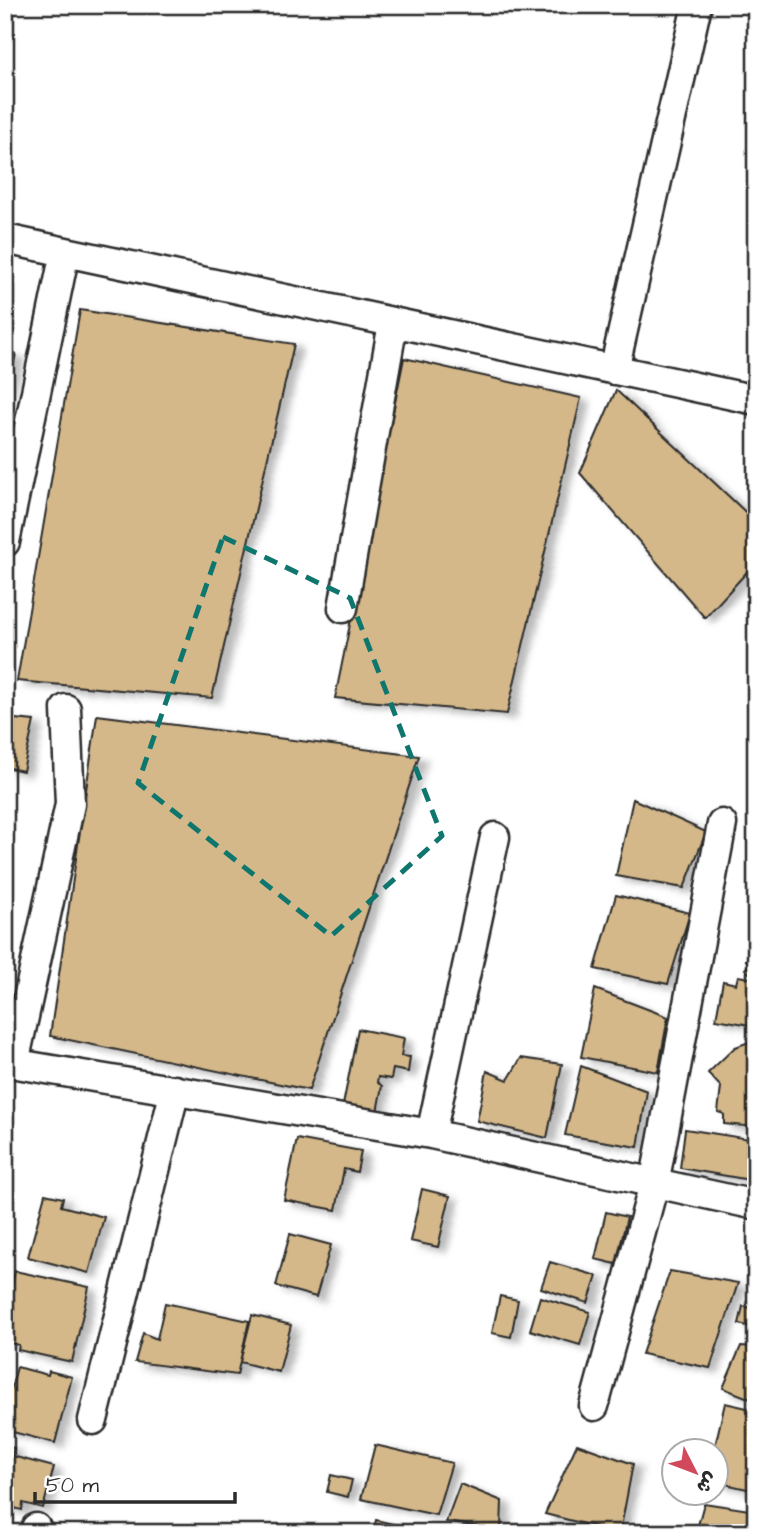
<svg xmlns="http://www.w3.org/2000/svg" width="761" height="1538" viewBox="0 0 761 1538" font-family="'Architects Daughter','Playpen Sans Arabic',sans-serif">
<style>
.building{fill:#d4b889;stroke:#2b2b2b;stroke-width:2;filter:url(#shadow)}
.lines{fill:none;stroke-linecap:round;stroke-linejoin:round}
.minor-casing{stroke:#2b2b2b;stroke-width:33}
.minor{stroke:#fff;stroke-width:28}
.marked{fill:none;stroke:#0f766e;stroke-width:5;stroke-dasharray:14 9;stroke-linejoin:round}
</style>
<defs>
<filter id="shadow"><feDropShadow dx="8" dy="4.5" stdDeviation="3.5" flood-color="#0004"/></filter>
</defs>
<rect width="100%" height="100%" fill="#fff"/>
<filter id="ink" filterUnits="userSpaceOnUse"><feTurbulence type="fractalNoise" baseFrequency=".0143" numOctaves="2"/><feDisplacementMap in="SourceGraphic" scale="14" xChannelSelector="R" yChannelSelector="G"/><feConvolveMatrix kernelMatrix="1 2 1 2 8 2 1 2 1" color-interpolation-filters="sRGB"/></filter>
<g filter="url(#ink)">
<path class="building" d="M80,310L294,344L212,698L17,681Z
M5,353L16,354L5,398Z
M404,358L581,398L507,714L335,698Z
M616,390L756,522V562L705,618L580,473Z
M97,715L419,756L309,1090L50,1036Z
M5,718L34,721L23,771L5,767Z
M633,799L706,832L684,888L616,876Z
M616,895L690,913L668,984L595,969Z
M756,950V971L752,976L745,969L750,964L746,960Z
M738,976L756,979V1026L716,1019L723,981L736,984Z
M595,989L668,1017L658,1072L581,1057Z
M358,1029L404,1038L401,1056L410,1057L408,1072L393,1069L391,1079L378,1077L377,1082L382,1086L376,1117L342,1110Z
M752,1041L756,1047V1127L724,1124V1114L718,1112L721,1087L708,1073L735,1047Z
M521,1058L562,1064L547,1138L477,1121L487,1071L508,1080Z
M581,1066L647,1091L638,1147L565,1135Z
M685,1129L756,1140V1181L680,1168Z
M297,1139L361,1151L357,1172L344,1169L336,1210L284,1200Z
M422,1189L450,1196L438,1247L410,1241Z
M45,1194L63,1198L61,1206L104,1217L89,1273L28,1257Z
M606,1212L627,1217L616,1264L595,1259Z
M290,1234L331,1245L316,1297L276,1286Z
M550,1262L597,1276L588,1303L541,1288Z
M15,1271L89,1287L72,1362L18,1350L19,1345L5,1342V1317Z
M670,1271L738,1283L710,1368L642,1354Z
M756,1274V1304L749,1302Z
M500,1296L518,1300L511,1337L492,1333Z
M540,1297L590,1312L580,1345L530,1330Z
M165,1303L249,1321L237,1375L135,1362L143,1333L157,1339Z
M743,1306L756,1309V1328L739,1324Z
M252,1315L291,1325L279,1372L240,1362Z
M741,1346L756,1347V1401L723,1388Z
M17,1367L48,1375L49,1371L72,1377L55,1443L5,1430V1387L11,1389Z
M725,1403L756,1410V1491L716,1482L714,1450Z
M577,1444L633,1464L620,1533L545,1514Z
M375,1445L452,1463L436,1515L361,1499Z
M5,1446L14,1448L12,1456L54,1467L43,1508L23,1503L22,1510L6,1506Z
M331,1475L352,1480L348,1497L327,1492Z
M460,1484L502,1501L501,1530L446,1522Z
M704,1503L756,1511V1533H696Z
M376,1520L431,1533H373Z"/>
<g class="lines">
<defs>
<path id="minor" d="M5,239L756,400
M614,370L697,5
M5,542L65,252
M343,608L393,323
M5,1062L431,1134L756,1205
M14,1063L70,804L66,709
M431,1134L495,837
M594,1406L654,1184L722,824
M93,1420L175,1090
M35,1533L36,1528"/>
</defs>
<use href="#minor" class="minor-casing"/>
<use href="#minor" class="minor"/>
</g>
</g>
<path class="marked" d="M223,537L350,598L442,836L331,936L138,783Z"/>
<rect width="761" height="1538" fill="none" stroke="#fff" stroke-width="28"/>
<rect x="14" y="14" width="733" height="1510" fill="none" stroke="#2b2b2b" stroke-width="2.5" filter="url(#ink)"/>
<g transform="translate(695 1472) rotate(132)"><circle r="33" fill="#ffffff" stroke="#aaaaaa" stroke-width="2"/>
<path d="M0-5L12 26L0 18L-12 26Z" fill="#d1495b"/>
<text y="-10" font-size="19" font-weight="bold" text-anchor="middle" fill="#2b2b2b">ش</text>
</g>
<path d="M35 1492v10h200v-10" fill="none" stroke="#2b2b2b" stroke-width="3.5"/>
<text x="46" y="1492" font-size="21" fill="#2b2b2b" stroke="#ffffff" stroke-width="5" paint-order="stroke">50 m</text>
</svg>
